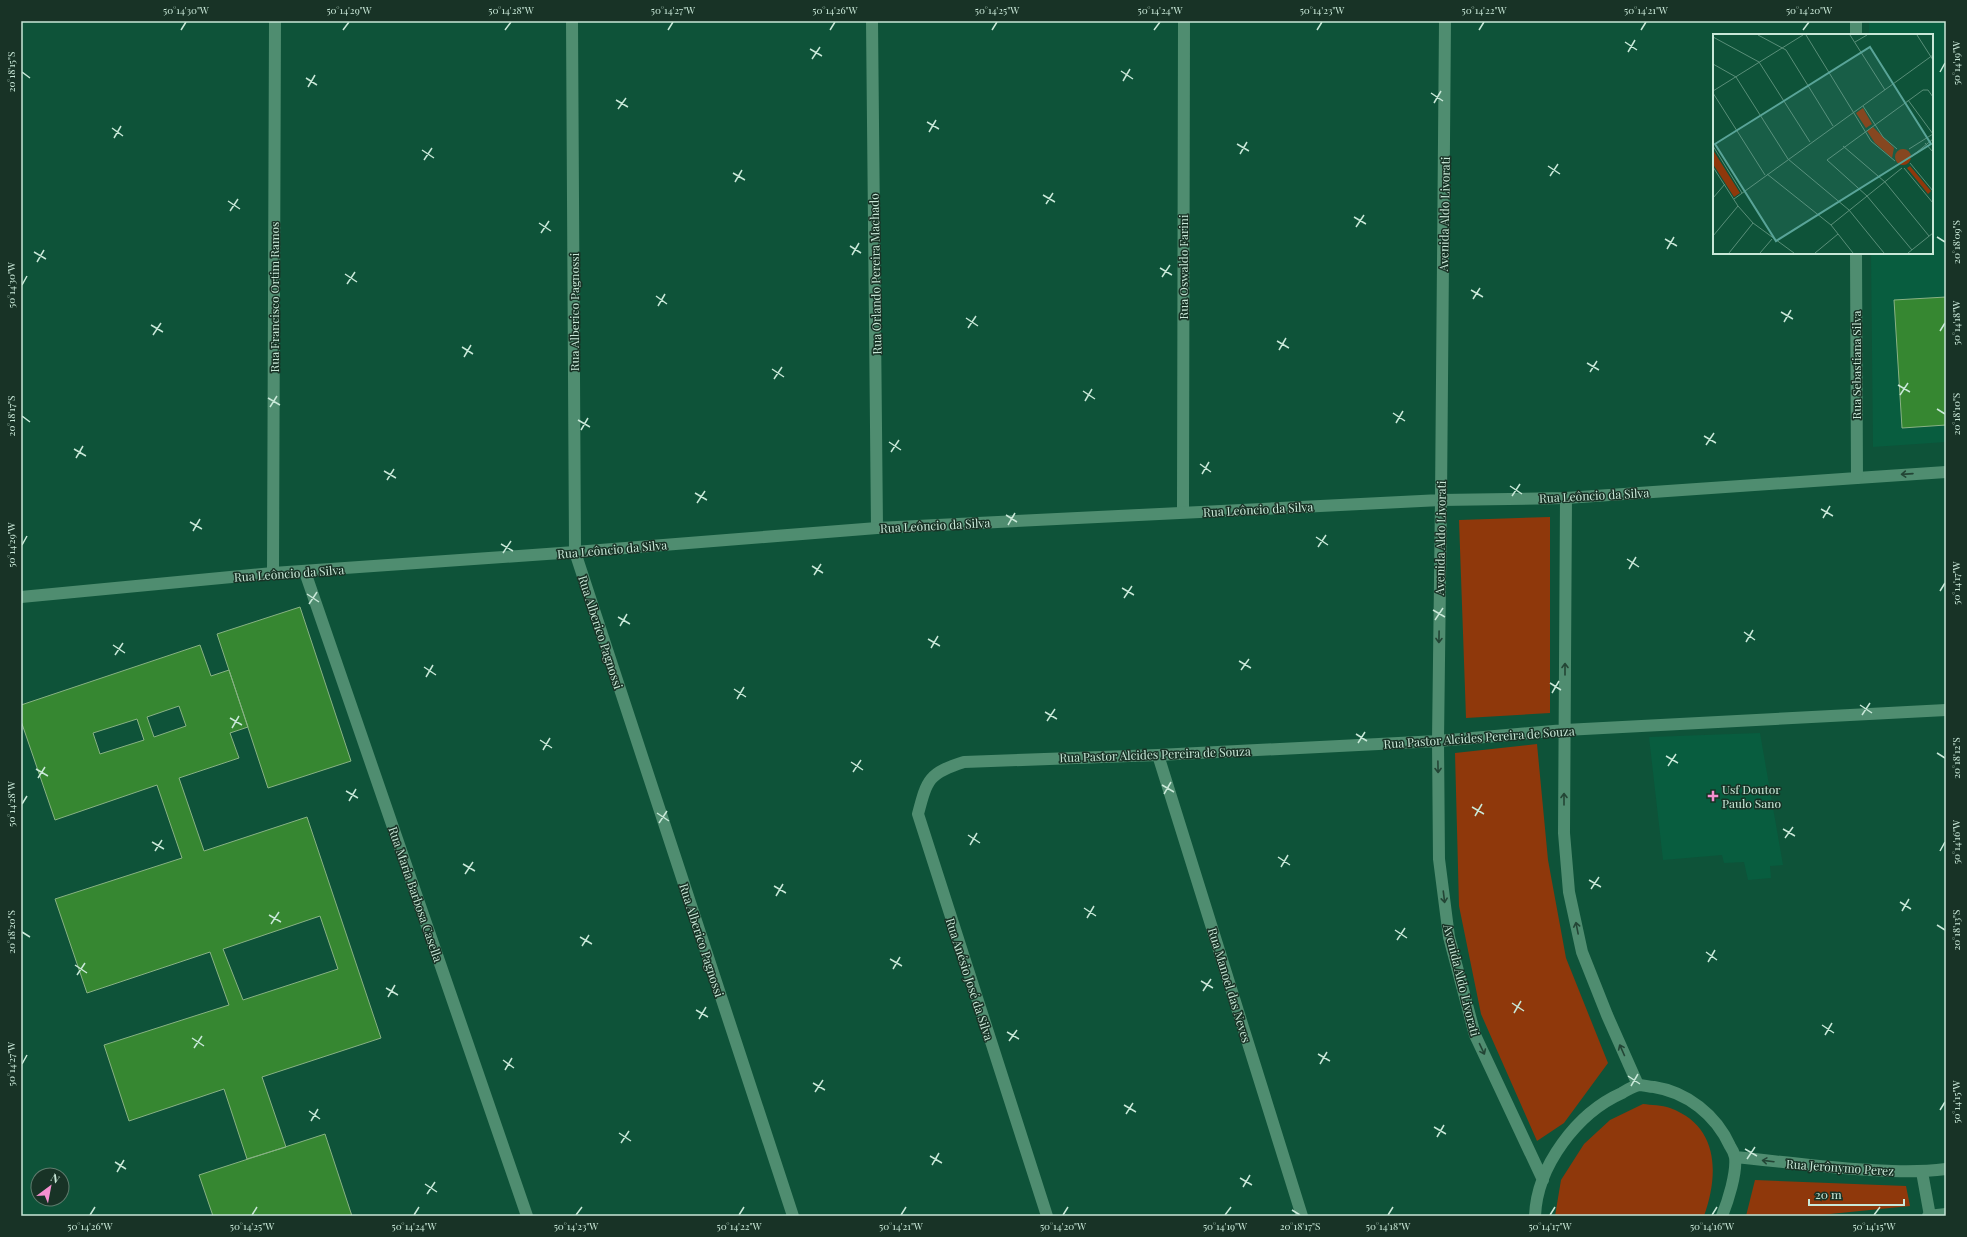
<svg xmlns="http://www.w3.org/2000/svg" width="1967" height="1237" viewBox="0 0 1967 1237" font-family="'Playfair Display',serif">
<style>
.built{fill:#085d3f}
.green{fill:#8f380b}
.building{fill:#368731;stroke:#88b284;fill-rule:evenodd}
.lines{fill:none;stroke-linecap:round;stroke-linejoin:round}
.street{stroke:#4f8d70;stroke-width:12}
.secondary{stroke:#4f8d70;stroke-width:12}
.oneway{stroke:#234535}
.ticks{fill:none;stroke:#c9e8d8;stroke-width:1.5}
.poi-dot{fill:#f690d0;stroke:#183326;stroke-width:1.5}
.labels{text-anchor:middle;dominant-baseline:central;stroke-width:3;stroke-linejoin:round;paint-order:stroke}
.street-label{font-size:12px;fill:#c9e8d8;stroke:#183326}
.poi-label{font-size:12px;fill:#c9e8d8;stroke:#183326;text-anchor:start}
.inset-road{fill:none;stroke:#598f79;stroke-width:1}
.view{fill:#59a498;fill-opacity:0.15;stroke:#59a498;stroke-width:2}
.inset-edge{fill:none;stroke:#c9e8d8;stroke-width:2}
.neatline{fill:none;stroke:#c9e8d8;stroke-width:1.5}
.ticks-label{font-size:10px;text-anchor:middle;fill:#c9e8d8}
</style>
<rect width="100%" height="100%" fill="#0e5339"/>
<path class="built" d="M1869,21H1946V442L1873,447L1871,253H1932V35H1869Z
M1760,733L1783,865L1770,866L1771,878L1748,880L1744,862L1724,863L1722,855L1663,860L1649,737Z"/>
<path class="green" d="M1550,517V713L1466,718L1459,520Z
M1537,744L1548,860L1566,958L1608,1063L1564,1123L1537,1141L1481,1014L1459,906L1455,753Z
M1643,1104C1651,1105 1662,1105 1670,1108C1719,1126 1719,1174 1704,1216H1555L1561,1180L1584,1144L1610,1120Z
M1755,1180L1906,1186L1910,1206L1810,1216H1746Z"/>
<path class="building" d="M1946,297V425L1902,428L1894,300Z
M300,607L351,761L268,788L217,634Z
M200,645L211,676L229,670L248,727L230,733L239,758L179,778L204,851L307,817L381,1038L262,1077L286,1147L247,1159L224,1089L129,1121L104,1045L229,1005L210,952L87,993L55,899L182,858L157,785L55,820L21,721V705ZM179,706L186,726L154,737L147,717ZM137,719L144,740L100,754L93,733ZM320,916L338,969L243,1000L223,949Z
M325,1134L352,1216H213L199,1175Z"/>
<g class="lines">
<path class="street" d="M572,21L575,552L793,1216
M872,21L877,528
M1857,478L1946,472
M1566,498L1564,833L1569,892L1582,952L1607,1015L1638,1085
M1441,500L1438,741L1439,859L1449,937L1475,1035L1543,1180
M1183,512L1184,21
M305,572L527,1216
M273,573L275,21
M1158,755L1302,1216
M1735,1157C1775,1161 1814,1166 1854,1169C1885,1171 1915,1173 1946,1169
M1922,1172L1930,1216
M1047,1216L918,814C927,779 929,773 964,762L1158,755L1438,741L1565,730L1946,710
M1535,1216C1537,1166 1577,1113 1622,1093C1627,1090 1633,1086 1639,1085C1643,1085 1649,1087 1654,1087C1687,1092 1716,1115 1730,1146C1732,1149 1734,1153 1735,1157C1737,1173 1728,1201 1722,1216
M1928,1216L1946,1214"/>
<path class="secondary" d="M1856,21V35
M1441,500L1445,21
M21,597L273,573L575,552L877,528L1441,500L1566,498L1857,478L1856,253"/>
</g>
<defs><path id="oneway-shaft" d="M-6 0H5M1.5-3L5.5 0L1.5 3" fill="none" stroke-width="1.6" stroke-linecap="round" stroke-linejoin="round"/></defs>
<g class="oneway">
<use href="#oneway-shaft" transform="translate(1907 474) rotate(176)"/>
<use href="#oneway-shaft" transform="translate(1439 637) rotate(91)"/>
<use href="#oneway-shaft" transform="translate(1565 669) rotate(-90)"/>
<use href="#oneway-shaft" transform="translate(1438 767) rotate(89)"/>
<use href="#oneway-shaft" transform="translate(1564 799) rotate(-90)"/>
<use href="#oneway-shaft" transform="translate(1444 897) rotate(83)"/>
<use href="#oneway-shaft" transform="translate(1577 928) rotate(-101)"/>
<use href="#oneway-shaft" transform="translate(1482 1049) rotate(65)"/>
<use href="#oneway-shaft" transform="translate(1622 1050) rotate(-114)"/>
<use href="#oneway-shaft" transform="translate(1768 1161) rotate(-173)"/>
</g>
<path class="ticks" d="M181,30L186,22M343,30L349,22M505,30L511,22M668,30L673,22M830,30L835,22M992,30L997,22M1154,30L1160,22M1317,30L1322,22M1479,30L1484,22M1641,30L1646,22M1803,30L1809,22M1625,42L1637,50M810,49L822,56M1628,52L1635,40M812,59L820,47M1121,71L1133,79M22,72L30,78M1940,72L1945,63M306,78L317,85M1123,81L1130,69M308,87L315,75M1431,93L1443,101M616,100L628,107M1434,103L1441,91M618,109L626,98M927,122L939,129M112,128L123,136M929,132L936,120M114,138L121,126M1237,144L1249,151M422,150L434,158M1240,154L1247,142M424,160L432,148M1548,166L1560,174M733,173L745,180M1550,176L1558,164M735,182L742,170M1043,195L1055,202M228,201L240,209M1046,204L1053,193M230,211L238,199M1354,217L1366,224M539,223L551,231M1356,227L1364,215M541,233L549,221M1937,237L1945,242M1665,239L1677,246M850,246L861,253M1667,249L1674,237M34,252L46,259M852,255L859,243M37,262L44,250M1160,268L1172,275M345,274L357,282M1162,277L1170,265M347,284L355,272M22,285L27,276M1471,290L1483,297M656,296L667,304M1473,299L1480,288M658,306L665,294M1781,312L1793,319M966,318L978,326M1784,322L1791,310M151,325L163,332M968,328L976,316M1940,331L1945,323M153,335L161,323M1277,341L1289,348M462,347L473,354M1279,350L1286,338M464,357L471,345M1587,363L1599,370M772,369L784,377M1590,372L1597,361M774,379L782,367M1898,385L1910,392M1083,391L1095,399M1900,395L1908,383M268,398L280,405M1085,401L1092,389M270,407L277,396M1937,409L1945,414M1393,413L1405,421M22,416L30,422M578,420L590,427M1396,423L1403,411M581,430L588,418M1704,436L1716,443M889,442L901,450M1706,445L1714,433M74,449L86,456M891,452L899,440M76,458L83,446M1200,464L1211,472M384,471L396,478M1202,474L1209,462M387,480L394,469M1510,486L1522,494M695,493L707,500M1512,496L1520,484M697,503L705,491M1821,509L1833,516M1006,515L1017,522M1823,518L1830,506M190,522L202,529M1008,525L1015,513M193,531L200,519M1316,537L1328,545M501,544L513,551M22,545L27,536M1318,547L1326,535M503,553L511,541M1627,559L1639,567M812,566L823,573M1629,569L1636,557M814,575L821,564M1122,588L1134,595M1940,591L1945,583M307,594L319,602M1124,598L1132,586M309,604L317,592M1433,610L1445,617M618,617L630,624M1435,620L1443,608M620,626L627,614M1744,632L1755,640M928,639L940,646M1746,642L1753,630M113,645L125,653M931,648L938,636M115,655L123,643M1239,661L1251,668M424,667L436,675M1241,670L1249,659M426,677L433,665M1550,683L1561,690M734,689L746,697M1552,693L1559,681M737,699L744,687M1860,705L1872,713M1045,712L1057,719M1862,715L1870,703M230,718L242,725M1047,721L1055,709M232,728L239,716M1356,734L1367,741M540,740L552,748M1358,743L1365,732M543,750L550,738M1937,753L1945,758M1666,756L1678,763M851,762L863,770M1668,766L1676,754M36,769L48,776M853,772L861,760M38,778L45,767M1162,785L1174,792M346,791L358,798M1164,794L1171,782M349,801L356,789M22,804L27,796M1472,807L1484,814M657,813L669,821M1475,816L1482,804M659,823L667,811M1783,829L1795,836M968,835L980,843M1785,838L1793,827M152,842L164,849M970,845L977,833M155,851L162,840M1940,851L1945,842M1278,857L1290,865M463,864L475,871M1281,867L1288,855M465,874L473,862M1589,880L1601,887M774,886L786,893M1591,889L1599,877M776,896L783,884M1900,902L1911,909M1084,908L1096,916M1902,911L1909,899M269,915L281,922M1087,918L1094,906M271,924L279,912M1937,925L1945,930M1395,930L1407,938M22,932L30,937M580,937L592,944M1397,940L1405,928M582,946L589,935M1706,952L1717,960M890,959L902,966M1708,962L1715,950M75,965L87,973M893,969L900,957M77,975L85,963M1201,981L1213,988M386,988L398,995M1203,991L1211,979M388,997L395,985M1512,1003L1524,1011M696,1010L708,1017M1514,1013L1521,1001M699,1019L706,1007M1822,1025L1834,1033M1007,1032L1019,1039M1825,1035L1832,1023M192,1038L204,1046M1009,1041L1017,1030M194,1048L202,1036M1318,1054L1330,1061M503,1060L514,1068M22,1064L27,1055M1320,1064L1327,1052M505,1070L512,1058M1628,1076L1640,1084M813,1083L825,1090M1631,1086L1638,1074M815,1092L823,1080M1124,1105L1136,1112M1940,1110L1945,1102M309,1111L320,1119M1126,1114L1133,1103M311,1121L318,1109M1434,1127L1446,1134M619,1133L631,1141M1437,1137L1444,1125M621,1143L629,1131M1745,1149L1757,1156M930,1156L942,1163M1747,1159L1755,1147M115,1162L126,1169M932,1165L939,1153M117,1172L124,1160M1240,1178L1252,1185M425,1184L437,1192M1243,1187L1250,1175M427,1194L435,1182M1292,1210L1300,1215M90,1215L95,1207M252,1215L257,1207M414,1215L419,1207M576,1215L582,1207M739,1215L744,1207M901,1215L906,1207M1063,1215L1068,1207M1225,1215L1231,1207M1388,1215L1393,1207M1550,1215L1555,1207M1712,1215L1717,1207M1874,1215L1880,1207"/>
<path class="poi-dot" d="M1711 790h4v4h4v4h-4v4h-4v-4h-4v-4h4z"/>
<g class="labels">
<g class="street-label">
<text transform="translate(1444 214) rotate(-89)">Avenida Aldo Livorati</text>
<text transform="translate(1183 267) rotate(-90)">Rua Oswaldo Farini</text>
<text transform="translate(875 274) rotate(-91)">Rua Orlando Pereira Machado</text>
<text transform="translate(274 297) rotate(-90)">Rua Francisco Ortim Ramos</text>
<text transform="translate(574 312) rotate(-90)">Rua Alberico Pagnossi</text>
<text transform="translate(1856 365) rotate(-90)">Rua Sebastiana Silva</text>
<text transform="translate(1594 495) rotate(-3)">Rua Leôncio da Silva</text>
<text transform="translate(1258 509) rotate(-3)">Rua Leôncio da Silva</text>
<text transform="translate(935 525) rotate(-3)">Rua Leôncio da Silva</text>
<text transform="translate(1440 538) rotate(-89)">Avenida Aldo Livorati</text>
<text transform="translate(612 549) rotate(-5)">Rua Leôncio da Silva</text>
<text transform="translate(289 573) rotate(-4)">Rua Leôncio da Silva</text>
<text transform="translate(601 632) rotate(72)">Rua Alberico Pagnossi</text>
<text transform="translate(1479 737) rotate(-4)">Rua Pastor Alcides Pereira de Souza</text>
<text transform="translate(1155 754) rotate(-2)">Rua Pastor Alcides Pereira de Souza</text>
<text transform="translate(416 894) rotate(71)">Rua Maria Barbosa Casella</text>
<text transform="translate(702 940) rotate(72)">Rua Alberico Pagnossi</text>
<text transform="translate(970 979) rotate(72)">Rua Anésio José da Silva</text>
<text transform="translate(1462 980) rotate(76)">Avenida Aldo Livorati</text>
<text transform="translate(1230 985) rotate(73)">Rua Manoel das Neves</text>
<text transform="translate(1840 1167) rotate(4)">Rua Jerônymo Perez</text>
</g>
<g class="poi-label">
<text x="1722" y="789">Usf Doutor<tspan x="1722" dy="14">Paulo Sano</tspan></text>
</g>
</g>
<g transform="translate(1713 34)">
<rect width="220" height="220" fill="#0e5339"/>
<path d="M150,74L159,90L153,94L143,79ZM160,93L181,114L179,124L162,109L154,97ZM182 123a8 8 0 1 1 16 0a8 8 0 1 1-16 0ZM0,116L27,159L21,163L0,130ZM197,132L218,157L215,160L194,134Z" fill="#8f380b"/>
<path class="inset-road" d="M45,1L73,16L120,92M93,1L158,107L182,127M137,1L172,56M204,1L220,26M0,3L46,28L97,108M142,8L154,1M0,30L23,43L75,125L136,176L171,219M0,57L90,1M0,59L52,141M195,66L220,100M150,72L170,103L184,115M212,109L220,118M0,112L29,159M130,112L172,148L216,202M196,115L220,100M198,123L220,105M197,129L220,157M0,133L25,172L40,189L81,219M191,134L220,169M54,140L118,191L140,219M0,164L12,150M21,165L220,21M118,191L189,134M0,202L25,172M199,216L154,162L114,126L210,56H215L220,63M16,219L40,189M47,219L59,205M102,219L125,200M195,219L220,199"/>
<path class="view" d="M157,13L218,110L63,207L2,110Z"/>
<rect width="220" height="220" class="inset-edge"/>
</g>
<rect width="1967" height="1237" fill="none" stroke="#183326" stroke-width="44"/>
<g transform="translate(50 1187) rotate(32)"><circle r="19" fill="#183326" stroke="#5f7b6d"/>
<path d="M0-3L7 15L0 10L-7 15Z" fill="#f690d0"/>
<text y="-6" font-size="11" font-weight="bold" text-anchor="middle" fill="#c9e8d8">N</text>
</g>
<path d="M1809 1199v6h95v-6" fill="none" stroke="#c9e8d8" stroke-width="2"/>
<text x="1815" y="1199" font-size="12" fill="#c9e8d8" stroke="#183326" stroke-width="3" paint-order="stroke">20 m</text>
<rect x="22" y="22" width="1923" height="1193" class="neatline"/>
<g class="ticks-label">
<text x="186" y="14">50°14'30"W</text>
<text x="349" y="14">50°14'29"W</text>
<text x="511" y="14">50°14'28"W</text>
<text x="673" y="14">50°14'27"W</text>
<text x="835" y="14">50°14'26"W</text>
<text x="997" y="14">50°14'25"W</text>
<text x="1160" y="14">50°14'24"W</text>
<text x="1322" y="14">50°14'23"W</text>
<text x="1484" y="14">50°14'22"W</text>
<text x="1646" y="14">50°14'21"W</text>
<text x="1809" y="14">50°14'20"W</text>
<text transform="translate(1956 63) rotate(-90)" y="4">50°14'19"W</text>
<text transform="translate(11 72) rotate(-90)" y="4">20°18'15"S</text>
<text transform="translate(1956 242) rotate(-90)" y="4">20°18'09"S</text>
<text transform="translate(11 285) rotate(-90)" y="4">50°14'30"W</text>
<text transform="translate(1956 323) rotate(-90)" y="4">50°14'18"W</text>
<text transform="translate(1956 414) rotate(-90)" y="4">20°18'10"S</text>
<text transform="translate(11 416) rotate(-90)" y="4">20°18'17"S</text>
<text transform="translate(11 545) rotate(-90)" y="4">50°14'29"W</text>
<text transform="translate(1956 583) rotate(-90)" y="4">50°14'17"W</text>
<text transform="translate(1956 758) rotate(-90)" y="4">20°18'12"S</text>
<text transform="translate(11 804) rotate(-90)" y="4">50°14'28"W</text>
<text transform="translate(1956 842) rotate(-90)" y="4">50°14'16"W</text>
<text transform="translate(1956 930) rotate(-90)" y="4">20°18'13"S</text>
<text transform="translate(11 932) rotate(-90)" y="4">20°18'20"S</text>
<text transform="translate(11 1064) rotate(-90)" y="4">50°14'27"W</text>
<text transform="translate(1956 1102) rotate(-90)" y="4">50°14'15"W</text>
<text x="90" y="1230">50°14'26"W</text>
<text x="252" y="1230">50°14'25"W</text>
<text x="414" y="1230">50°14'24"W</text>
<text x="576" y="1230">50°14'23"W</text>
<text x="739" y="1230">50°14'22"W</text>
<text x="901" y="1230">50°14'21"W</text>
<text x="1063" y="1230">50°14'20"W</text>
<text x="1225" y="1230">50°14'19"W</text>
<text x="1300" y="1230">20°18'17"S</text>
<text x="1388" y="1230">50°14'18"W</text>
<text x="1550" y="1230">50°14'17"W</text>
<text x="1712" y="1230">50°14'16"W</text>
<text x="1874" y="1230">50°14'15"W</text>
</g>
</svg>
